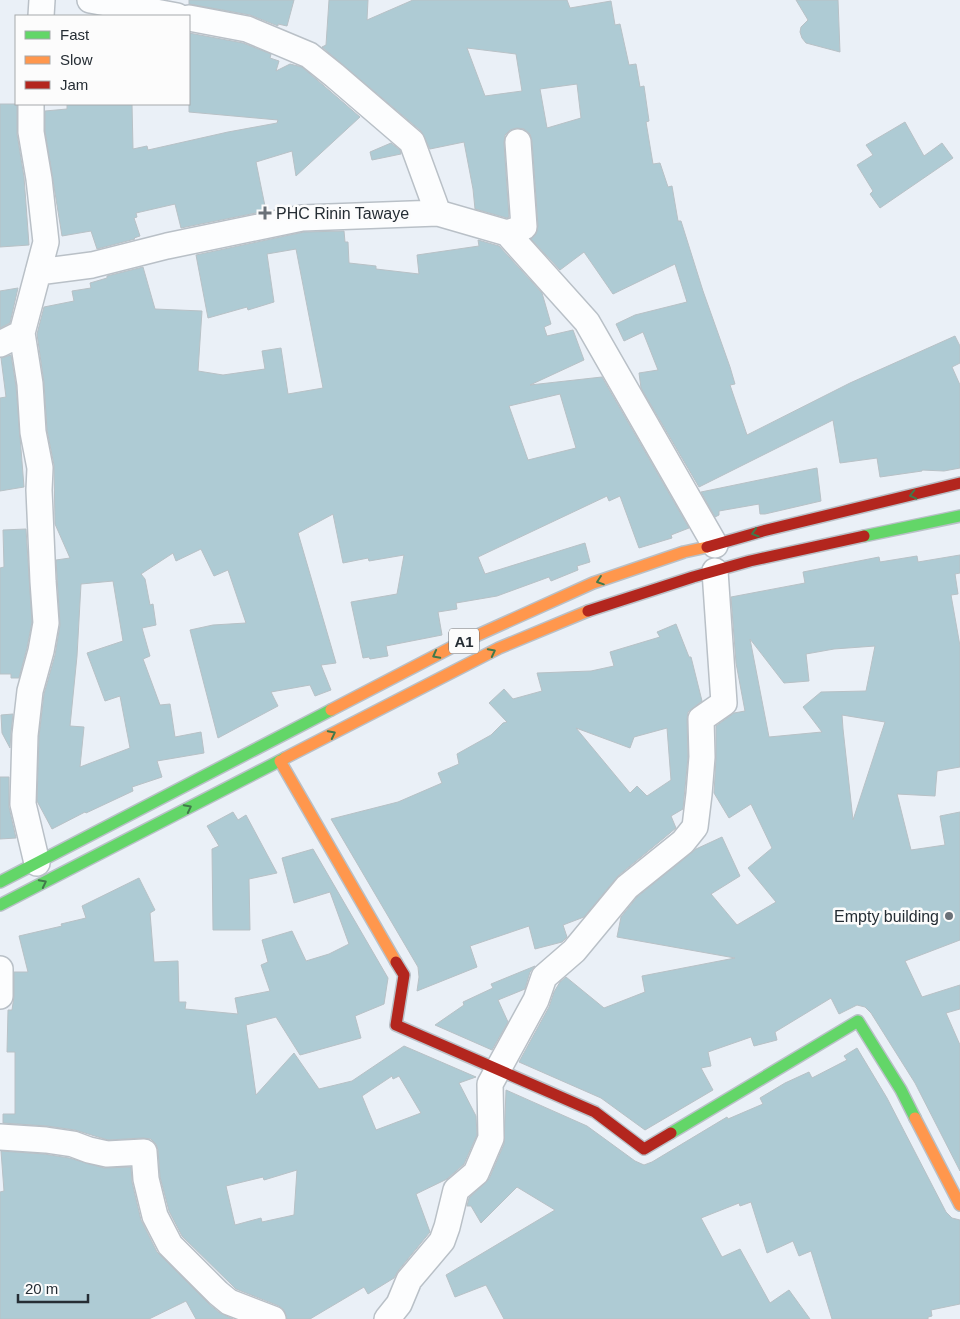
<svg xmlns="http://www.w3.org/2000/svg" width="960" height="1319" viewBox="0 0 960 1319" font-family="Helvetica,sans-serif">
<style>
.building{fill:#aecbd4;stroke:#b8c1c6;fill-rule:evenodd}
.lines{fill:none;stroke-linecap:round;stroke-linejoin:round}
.street-casing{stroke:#b9c0c7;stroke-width:28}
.fast-casing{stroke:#b9c0c7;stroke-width:14}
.slow-casing{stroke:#b9c0c7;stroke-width:14}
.jam-casing{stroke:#b9c0c7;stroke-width:14}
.street{stroke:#fcfdfe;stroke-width:25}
.fast{stroke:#63d668;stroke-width:11}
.slow{stroke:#ff974d;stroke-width:11}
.jam{stroke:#b3261e;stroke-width:11}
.oneway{stroke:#41794b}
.poi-dot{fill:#6a7178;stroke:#fcfcfc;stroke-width:2}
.labels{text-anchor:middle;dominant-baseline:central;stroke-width:5;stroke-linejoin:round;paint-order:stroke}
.shield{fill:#fcfcfc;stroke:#666b70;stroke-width:1}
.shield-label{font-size:15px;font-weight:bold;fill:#252d34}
.poi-label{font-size:16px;fill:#252d34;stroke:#fcfcfc;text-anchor:start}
</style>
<rect width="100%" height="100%" fill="#eaf0f7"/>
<path class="building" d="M189,0H294L287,26L278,24V26L250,15L189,4Z
M329,0H368L367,20L413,0H567L570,8L611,1L615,25L620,24L629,65L636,64L640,87L644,86L649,121L646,122L653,164L660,163L668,187L672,186L678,221H681L703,291L730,367L735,384L730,385L747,435L850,383L955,336L960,346V363L952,367L960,385V468L944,471L922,470V471L880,477L877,458L840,463L833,420L699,487L641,388L639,373L658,370L643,332L624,341L616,324L635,315L687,302L675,264L613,294L584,252L560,270L531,239L536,234L538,226L532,141L530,134L524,129L517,128L510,130L505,135L504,143L509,217L507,218L475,209L473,189L464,142L430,149L421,131L322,47L326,45ZM467,48L516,54L522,91L485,96ZM577,84L581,118L547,128L540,89Z
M796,0H838L840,52L806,43L802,38L800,32L801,27L808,20Z
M189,33L243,43L271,54L270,58L279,61L276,71L290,64L302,67L360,117L296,176L292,151L256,162L266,211L181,228L175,204L136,213L137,217L134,218L140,236L134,238L135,239L97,249L91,231L62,236L45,131V111L67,109V104H132L133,149L147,146L148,150L228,132L277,123L278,120L189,112Z
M0,104H17V134L24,177L29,245L0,247Z
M905,122L924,156L942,143L953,158L880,208L870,194L873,191L857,165L873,155L866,145Z
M391,143L400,150L401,154L372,160L370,152Z
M344,231L345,242H348L349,263L376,266V269L419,274L417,255L479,246L478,240L499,246L542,293L551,324L544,327L547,336L573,330L584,360L530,385L602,377L689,528L671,535L672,538L639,548L620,496L609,501L607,496L478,557L485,574L585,543L590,562L577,566L578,570L551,581L549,577L497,596L456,603L457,609L438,612L442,635L386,646L388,656L370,659L369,657L363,658L351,602L397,594L404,555L369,561L368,558L343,563L333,514L298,533L336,663L321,665L331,690L315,696L310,685L271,692L278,706L218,738L190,630L213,625L246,623L228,570L214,576L201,549L176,561L173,553L141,574L145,579L150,605L153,604L156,625L142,628L150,656L143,659L160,705L170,704L175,737L201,732L204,753L157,761L162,777L132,787L133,791L86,813L85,812L52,829L37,801L39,736L44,694L55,655L60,625L56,560L70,558L55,524L54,465L47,430L44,383L37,334L44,307L74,301L72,291L91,288L90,283L107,278V276L143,267L155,309L202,311L198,371L223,375L265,369L262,351L281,348L288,394L323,388L296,249L267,254L274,302L248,310L247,307L208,318L196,255L304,232ZM560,394L576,448L528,460L509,406ZM113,581L123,641L87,653L105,701L120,696L130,748L80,767L84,727L70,726L77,656L81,584Z
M18,288L10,323L0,328V291Z
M11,355L16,386L24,487L0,491V398L6,397L1,358Z
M817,468L821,501L765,514H760L759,504L719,511V515L715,517L701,492Z
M26,529L32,622L27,648L19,678H11V674H0V568L4,567L3,530Z
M960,555V573L955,574L958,594L951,595L960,646V767L937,771L935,796L897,794L911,850L945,845L940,816L960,812V940L905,961L922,997L960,985V1009L946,1013L960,1045V1171L915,1083L871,1013L865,1007L857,1005L839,1014L831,998L775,1032L777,1040L754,1046L751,1037L708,1052L711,1066L701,1068L713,1090L645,1130L601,1098L519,1062L549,1007L554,992L560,982L566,977L604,1008L645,992L642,976L735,958L617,937L621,917L637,897L696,849L722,837L740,876L711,894L737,925L776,902L748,868L772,848L751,804L729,818L714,793L716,758V726L734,713L745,711L736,663L731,597L805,583L803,572L879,557L880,562L917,556L918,562ZM750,639L784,683L809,681L806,654L834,649L875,646L866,691L821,692L803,707L822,732L769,737ZM842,715L885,722L853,820L843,729Z
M676,624L689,657H691L702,701L688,712L687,719L688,757L683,809L671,816L676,828L618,876L584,917L563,925L567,937L562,942L535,949L529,926L470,946L477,967L417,991L419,977L418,967L331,819L398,802L442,783L438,773L459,764L457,754L491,735L503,723L507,722L489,703L504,689L513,699L542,691L537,673L591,671L614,666L610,652L660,637L657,632ZM576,728L630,748L634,737L667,728L671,780L647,796L637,786L630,793Z
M13,714L11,733L10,748L2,733L1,715Z
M0,777H9V807L16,838L0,839Z
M233,812L238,820L246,815L277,873L249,879L250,930H213L212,849L219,846L207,826Z
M313,849L388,978L384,1004L355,1016L361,1038L300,1055L276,1017L246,1025L256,1095L294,1053L319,1089L352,1081L404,1046L476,1077L459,1083L476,1116L477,1135L464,1164L447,1179L416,1194L430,1232L398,1271L394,1278L368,1294L364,1287L310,1319H287L284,1310L279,1306L236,1289L182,1236L169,1211L160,1177L158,1150L156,1144L151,1139L143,1138L108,1140L75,1130L47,1126L3,1123V1114H15V1052H7L8,1010H12L14,996V972H28L19,936L62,926L61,924L86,918L82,906L139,878L155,910L150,913L154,962L178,961L179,1002H186L185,1009L238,1014L235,998L270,991L261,965L268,962L262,940L292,931L306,961L329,954L349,944L330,892L294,903L282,858ZM392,1076L393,1079L399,1076L421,1113L376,1130L362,1096ZM297,1170L294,1215L262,1222L261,1218L235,1225L226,1186L263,1177L264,1180Z
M535,966L530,972L525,989L498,1000L508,1022L492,1050L435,1025L464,1005L463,1002L493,988L491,984Z
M857,1048L887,1098L946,1212L952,1218L960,1220V1304L931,1310L932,1316L928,1317V1319H832L811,1251L799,1256L793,1241L767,1253L751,1202L740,1206L739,1203L701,1218L722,1257L740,1249L770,1303L789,1290L810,1319H504L486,1285L455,1297L446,1275L555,1210L517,1187L481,1223L471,1206H467L469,1198L489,1179L504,1144L506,1090L587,1126L635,1161L644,1165L652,1162L727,1117L728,1119L763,1104L760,1098L785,1083L809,1072L812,1078L847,1060L844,1056Z
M1,1151L44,1154L69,1158L104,1168L131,1167L132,1182L141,1220L157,1252L209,1304L220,1313L233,1319H196L186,1301L149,1319H0V1192L4,1191Z"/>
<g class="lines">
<defs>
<path id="street" d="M90,0L177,16
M41,16L42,0
M189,18L247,29L309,55L334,75L412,142L438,213L507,233L587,322L715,545
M31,104V132L39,179L46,242L22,333L30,384L33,432L40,468L39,490L43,581L46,623L41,651L30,691L25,735L23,804L37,863
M507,233L524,227L518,142
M38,272L92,265L167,246L302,218L438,213
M0,344L22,333
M0,969V996
M0,1137L46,1140L73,1144L89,1150L107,1154L144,1152L146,1179L155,1216L170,1245L218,1293L229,1302L273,1319
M387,1319L399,1304L409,1280L442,1241L447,1227L456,1190L476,1173L491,1138L490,1084L536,1000L544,977L574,951L627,887L683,842L695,827L699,794L702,757L701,719L724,703L715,571"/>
<path id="fast" d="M864,536L960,516
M0,882L331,710
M0,905L285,758
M671,1133L858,1021L901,1090L915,1118"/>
<path id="slow" d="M331,710L458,644L593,583L684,552L707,547
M285,758L499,648L588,611
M280,761L396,962
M915,1118L960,1205"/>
<path id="jam" d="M707,547L763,531L960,483
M588,611L693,577L750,561L864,536
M396,962L404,975L396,1025L595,1112L644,1149L671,1133"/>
</defs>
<use href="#street" class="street-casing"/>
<use href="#fast" class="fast-casing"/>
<use href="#slow" class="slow-casing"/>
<use href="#jam" class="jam-casing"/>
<use href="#street" class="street"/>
<use href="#fast" class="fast"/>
<use href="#slow" class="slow"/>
<use href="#jam" class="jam"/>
</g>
<defs><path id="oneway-chevron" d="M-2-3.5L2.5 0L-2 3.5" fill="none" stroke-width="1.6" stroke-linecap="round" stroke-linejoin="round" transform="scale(1.25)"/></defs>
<g class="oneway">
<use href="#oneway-chevron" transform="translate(913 495) rotate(166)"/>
<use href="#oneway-chevron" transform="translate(755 533) rotate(163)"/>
<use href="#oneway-chevron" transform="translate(600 581) rotate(161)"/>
<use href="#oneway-chevron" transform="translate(492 652) rotate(-27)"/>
<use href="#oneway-chevron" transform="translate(436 655) rotate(152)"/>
<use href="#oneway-chevron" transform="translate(332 734) rotate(-27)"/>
<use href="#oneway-chevron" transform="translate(188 808) rotate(-27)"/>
<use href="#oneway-chevron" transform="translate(43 883) rotate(-27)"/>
</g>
<g class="poi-dot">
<path d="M262.5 205.5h5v5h5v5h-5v5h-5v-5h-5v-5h5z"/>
<circle cx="949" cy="916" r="5"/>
</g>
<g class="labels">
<rect class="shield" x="449" y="628.5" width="30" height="25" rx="4"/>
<g class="shield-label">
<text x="464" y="641">A1</text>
</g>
<g class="poi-label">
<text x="276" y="213">PHC Rinin Tawaye</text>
<text x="939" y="916" text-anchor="end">Empty building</text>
</g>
</g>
<rect x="15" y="15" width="175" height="90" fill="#fcfcfc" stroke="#a6a9ac"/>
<rect x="25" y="31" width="25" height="8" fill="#63d668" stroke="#a6a9ac"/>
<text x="60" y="40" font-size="15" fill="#252d34">Fast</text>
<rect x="25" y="56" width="25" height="8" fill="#ff974d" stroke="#a6a9ac"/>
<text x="60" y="65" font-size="15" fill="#252d34">Slow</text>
<rect x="25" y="81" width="25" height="8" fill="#b3261e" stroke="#a6a9ac"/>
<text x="60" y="90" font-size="15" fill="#252d34">Jam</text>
<path d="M18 1294v8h70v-8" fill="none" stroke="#252d34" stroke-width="2.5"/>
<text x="25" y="1294" font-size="15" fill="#252d34" stroke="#fcfcfc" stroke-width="4" paint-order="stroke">20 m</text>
</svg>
